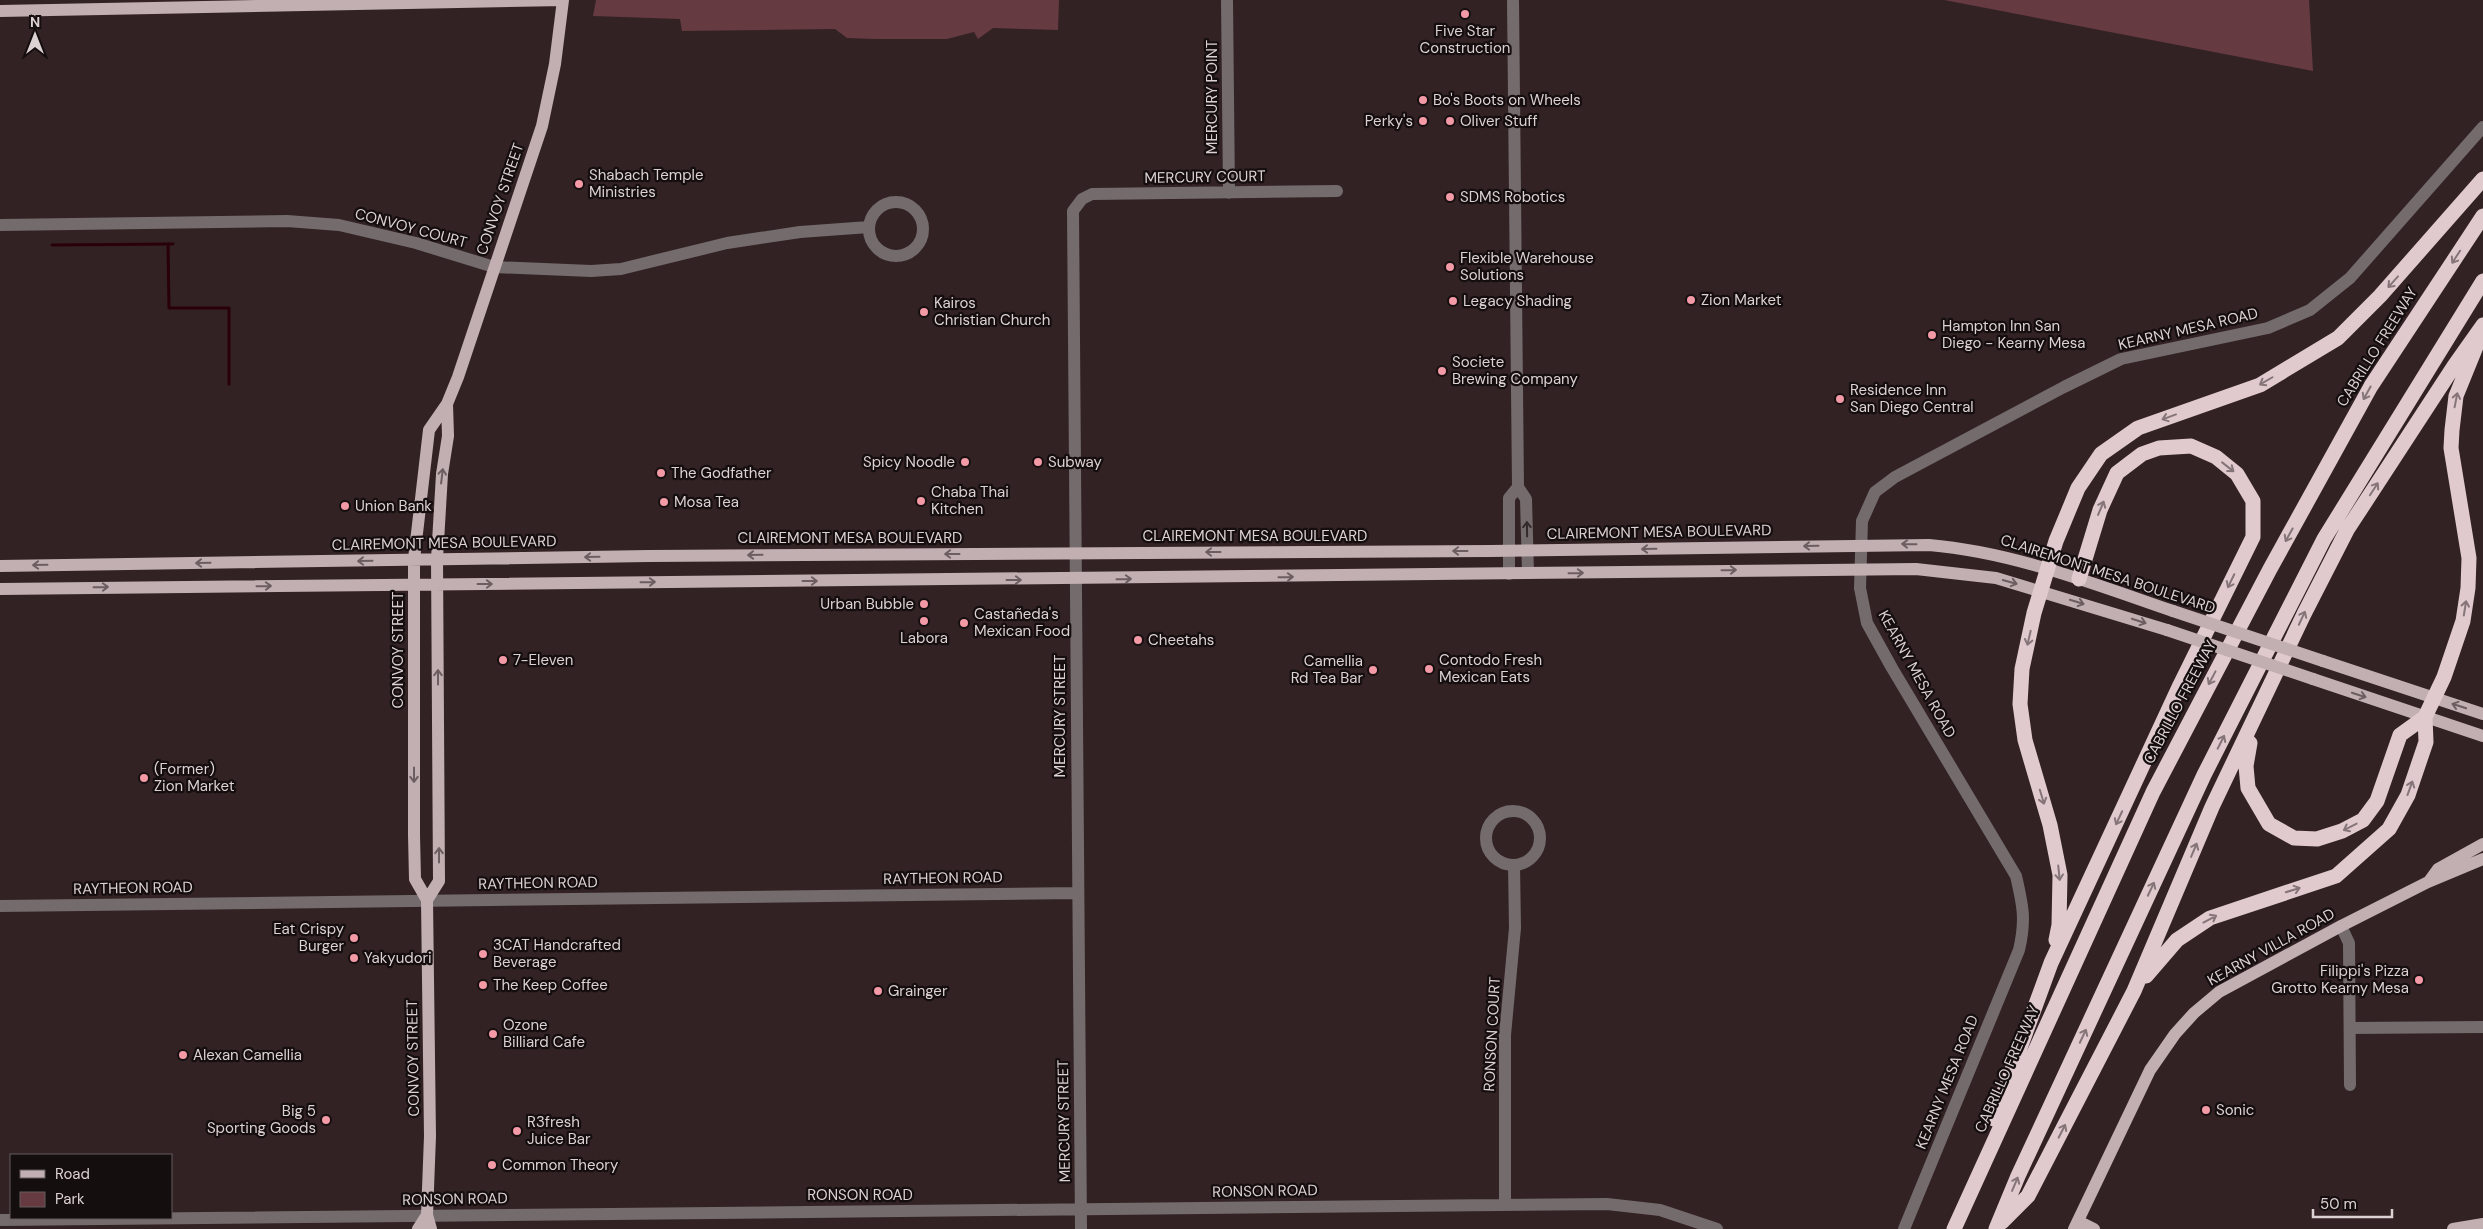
<svg xmlns="http://www.w3.org/2000/svg" width="2483" height="1229" viewBox="0 0 2483 1229" font-family="'DM Sans',sans-serif">
<style>
.green{fill:#653a40}
.lines{fill:none;stroke-linecap:round;stroke-linejoin:round}
.stream{stroke:#290009;stroke-width:3}
.minor{stroke:#746b6c;stroke-width:12}
.major{stroke:#c2afb1;stroke-width:12}
.highway{stroke:#e0cacd;stroke-width:15}
.major-bridge{stroke:#c2afb1;stroke-width:12}
.oneway{stroke:#857578}
.oneway2{stroke:#6c5e60}
.oneway3{stroke:#322a2b}
.poi-dot{fill:#f49aa6;stroke:#150e0f;stroke-width:2}
.labels{text-anchor:middle;dominant-baseline:central;stroke-width:4.5;stroke-linejoin:round;paint-order:stroke}
.poi-label{font-size:15px;fill:#ddd2d3;stroke:#150e0f;text-anchor:start}
.street-label{font-size:15px;fill:#ddd2d3;stroke:#150e0f}
</style>
<rect width="100%" height="100%" fill="#322224"/>
<path class="green" d="M596,0H1059L1058,30L993,28L978,39L974,32L947,39H873L847,38L835,29L682,31L680,19L593,16Z
M1944,0H2309L2313,71Z"/>
<g class="lines">
<path class="stream" d="M168,244L169,308H229V384
M52,245L173,244"/>
<path class="minor" d="M1227,0L1229,193
M1513,0L1518,487L1526,499L1528,573
M869 229a27 27 0 1 1 54 0a27 27 0 1 1-54 0Z
M0,225L287,221L339,225L416,243L494,267L591,271L621,269L727,243L800,232L869,227
M1509,574V498L1518,487
M1486 838a27 27 0 1 1 54 0a27 27 0 1 1-54 0Z
M0,906L1077,893
M2341,926L2349,943L2350,1085
M2350,1028L2483,1027
M1505,1205V1035L1515,928L1514,865
M0,1220L1607,1204L1660,1210L1717,1229
M1081,1229L1073,211L1082,199L1092,194L1337,191
M1904,1229L2019,950C2026,920 2023,906 2016,876L1892,668L1867,623L1860,588L1862,521L1875,492L1895,477L2064,387L2121,359L2268,328L2310,310L2350,278L2483,127"/>
<path class="major" d="M0,11L563,0
M0,566L649,556L1491,551L1929,545C2013,552 2094,584 2173,611
M0,589L1916,569L1996,578L2167,630
M2323,661L2483,714
M2313,679L2483,736
M2430,880L2438,869L2483,844
M427,900L439,881L437,559L442,474L448,436L447,404
M2078,1221L2094,1229
M418,1229L427,1215
M431,1229L427,1215L430,1136L427,900L415,879L414,835V559L429,430L447,404L458,377L542,126L555,64L563,0
M2074,1229L2150,1070L2175,1034L2194,1013L2219,992L2341,926L2428,882L2483,859
M2453,1229L2483,1224"/>
<path class="highway" d="M2250,743L2246,766L2248,788L2269,824L2294,838L2317,839L2342,831L2363,820L2377,801L2400,735L2425,717L2444,677L2463,621L2468,588L2469,558L2451,448L2452,430L2456,396L2478,342
M2056,940L2059,925L2060,875L2050,825L2025,740L2020,704L2022,669L2034,613L2056,541L2078,488L2101,454L2138,428L2260,385L2338,338L2380,296L2483,179
M2146,976L2177,940L2210,918L2336,876L2389,829L2408,795L2426,742L2425,717
M1994,1119L2051,963L2180,685L2253,537V501L2237,474L2216,457L2191,446L2159,448L2142,454L2117,473L2100,510L2079,579
M2002,1222L2028,1196L2134,991L2212,807L2304,614L2347,530L2454,366L2483,325
M1954,1229L2153,792L2270,569L2371,386L2483,216
M1996,1229L2018,1176L2204,775L2324,539L2483,281"/>
<path class="major-bridge" d="M2173,611L2323,661
M2167,630L2313,679"/>
</g>
<defs><path id="oneway-shaft" d="M-6 0H5M1.5-3L5.5 0L1.5 3" fill="none" stroke-width="1.6" stroke-linecap="round" stroke-linejoin="round" transform="scale(1.25)"/></defs>
<g class="oneway">
<use href="#oneway-shaft" transform="translate(2456 257) rotate(123)"/>
<use href="#oneway-shaft" transform="translate(2393 282) rotate(132)"/>
<use href="#oneway-shaft" transform="translate(2266 381) rotate(150)"/>
<use href="#oneway-shaft" transform="translate(2367 393) rotate(119)"/>
<use href="#oneway-shaft" transform="translate(2456 400) rotate(-79)"/>
<use href="#oneway-shaft" transform="translate(2169 417) rotate(160)"/>
<use href="#oneway-shaft" transform="translate(2228 467) rotate(38)"/>
<use href="#oneway-shaft" transform="translate(2374 489) rotate(-57)"/>
<use href="#oneway-shaft" transform="translate(2101 508) rotate(-67)"/>
<use href="#oneway-shaft" transform="translate(2289 535) rotate(119)"/>
<use href="#oneway-shaft" transform="translate(2231 581) rotate(116)"/>
<use href="#oneway-shaft" transform="translate(2465 608) rotate(-81)"/>
<use href="#oneway-shaft" transform="translate(2302 618) rotate(-65)"/>
<use href="#oneway-shaft" transform="translate(2029 638) rotate(103)"/>
<use href="#oneway-shaft" transform="translate(2212 678) rotate(118)"/>
<use href="#oneway-shaft" transform="translate(2221 742) rotate(-63)"/>
<use href="#oneway-shaft" transform="translate(2410 788) rotate(-70)"/>
<use href="#oneway-shaft" transform="translate(2042 797) rotate(73)"/>
<use href="#oneway-shaft" transform="translate(2119 818) rotate(115)"/>
<use href="#oneway-shaft" transform="translate(2350 827) rotate(153)"/>
<use href="#oneway-shaft" transform="translate(2194 850) rotate(-67)"/>
<use href="#oneway-shaft" transform="translate(2059 873) rotate(84)"/>
<use href="#oneway-shaft" transform="translate(2151 889) rotate(-65)"/>
<use href="#oneway-shaft" transform="translate(2293 890) rotate(-17)"/>
<use href="#oneway-shaft" transform="translate(2210 919) rotate(-28)"/>
<use href="#oneway-shaft" transform="translate(2083 1036) rotate(-65)"/>
<use href="#oneway-shaft" transform="translate(2062 1131) rotate(-63)"/>
<use href="#oneway-shaft" transform="translate(2015 1184) rotate(-67)"/>
</g>
<g class="oneway2">
<use href="#oneway-shaft" transform="translate(442 476) rotate(-83)"/>
<use href="#oneway-shaft" transform="translate(1909 544) rotate(-179)"/>
<use href="#oneway-shaft" transform="translate(1811 546) rotate(179)"/>
<use href="#oneway-shaft" transform="translate(1649 549) rotate(179)"/>
<use href="#oneway-shaft" transform="translate(1460 551) rotate(180)"/>
<use href="#oneway-shaft" transform="translate(1213 552) rotate(180)"/>
<use href="#oneway-shaft" transform="translate(952 554) rotate(180)"/>
<use href="#oneway-shaft" transform="translate(755 555) rotate(179)"/>
<use href="#oneway-shaft" transform="translate(592 557) rotate(179)"/>
<use href="#oneway-shaft" transform="translate(365 561) rotate(179)"/>
<use href="#oneway-shaft" transform="translate(203 563) rotate(179)"/>
<use href="#oneway-shaft" transform="translate(40 565) rotate(179)"/>
<use href="#oneway-shaft" transform="translate(1729 570) rotate(-1)"/>
<use href="#oneway-shaft" transform="translate(1576 573) rotate(-1)"/>
<use href="#oneway-shaft" transform="translate(1286 577) rotate(-1)"/>
<use href="#oneway-shaft" transform="translate(1124 579) rotate(-1)"/>
<use href="#oneway-shaft" transform="translate(1014 580)"/>
<use href="#oneway-shaft" transform="translate(810 581)"/>
<use href="#oneway-shaft" transform="translate(648 582) rotate(-1)"/>
<use href="#oneway-shaft" transform="translate(2010 582) rotate(16)"/>
<use href="#oneway-shaft" transform="translate(485 584)"/>
<use href="#oneway-shaft" transform="translate(264 586) rotate(-1)"/>
<use href="#oneway-shaft" transform="translate(101 587) rotate(-1)"/>
<use href="#oneway-shaft" transform="translate(2077 602) rotate(17)"/>
<use href="#oneway-shaft" transform="translate(2139 621) rotate(18)"/>
<use href="#oneway-shaft" transform="translate(438 677) rotate(-90)"/>
<use href="#oneway-shaft" transform="translate(2359 695) rotate(18)"/>
<use href="#oneway-shaft" transform="translate(2459 706) rotate(-162)"/>
<use href="#oneway-shaft" transform="translate(414 775) rotate(90)"/>
<use href="#oneway-shaft" transform="translate(439 855) rotate(-90)"/>
</g>
<use class="oneway3" href="#oneway-shaft" transform="translate(1527 529) rotate(-91)"/>
<g class="poi-dot">
<circle cx="1465" cy="14" r="5"/>
<circle cx="1423" cy="100" r="5"/>
<circle cx="1423" cy="121" r="5"/>
<circle cx="1450" cy="121" r="5"/>
<circle cx="579" cy="184" r="5"/>
<circle cx="1450" cy="197" r="5"/>
<circle cx="1450" cy="267" r="5"/>
<circle cx="1691" cy="300" r="5"/>
<circle cx="1453" cy="301" r="5"/>
<circle cx="924" cy="312" r="5"/>
<circle cx="1932" cy="335" r="5"/>
<circle cx="1442" cy="371" r="5"/>
<circle cx="1840" cy="399" r="5"/>
<circle cx="965" cy="462" r="5"/>
<circle cx="1038" cy="462" r="5"/>
<circle cx="661" cy="473" r="5"/>
<circle cx="921" cy="501" r="5"/>
<circle cx="664" cy="502" r="5"/>
<circle cx="345" cy="506" r="5"/>
<circle cx="924" cy="604" r="5"/>
<circle cx="924" cy="621" r="5"/>
<circle cx="964" cy="623" r="5"/>
<circle cx="1138" cy="640" r="5"/>
<circle cx="503" cy="660" r="5"/>
<circle cx="1429" cy="669" r="5"/>
<circle cx="1373" cy="670" r="5"/>
<circle cx="144" cy="778" r="5"/>
<circle cx="354" cy="938" r="5"/>
<circle cx="483" cy="954" r="5"/>
<circle cx="354" cy="958" r="5"/>
<circle cx="2419" cy="980" r="5"/>
<circle cx="483" cy="985" r="5"/>
<circle cx="878" cy="991" r="5"/>
<circle cx="493" cy="1034" r="5"/>
<circle cx="183" cy="1055" r="5"/>
<circle cx="2206" cy="1110" r="5"/>
<circle cx="326" cy="1120" r="5"/>
<circle cx="517" cy="1131" r="5"/>
<circle cx="492" cy="1165" r="5"/>
</g>
<g class="labels">
<g class="poi-label">
<text x="1465" y="31" text-anchor="middle">Five Star<tspan x="1465" dy="17">Construction</tspan></text>
<text x="1433" y="100">Bo's Boots on Wheels</text>
<text x="1413" y="121" text-anchor="end">Perky's</text>
<text x="1460" y="121">Oliver Stuff</text>
<text x="589" y="175">Shabach Temple<tspan x="589" dy="17">Ministries</tspan></text>
<text x="1460" y="197">SDMS Robotics</text>
<text x="1460" y="258">Flexible Warehouse<tspan x="1460" dy="17">Solutions</tspan></text>
<text x="1701" y="300">Zion Market</text>
<text x="1463" y="301">Legacy Shading</text>
<text x="934" y="303">Kairos<tspan x="934" dy="17">Christian Church</tspan></text>
<text x="1942" y="326">Hampton Inn San<tspan x="1942" dy="17">Diego - Kearny Mesa</tspan></text>
<text x="1452" y="362">Societe<tspan x="1452" dy="17">Brewing Company</tspan></text>
<text x="1850" y="390">Residence Inn<tspan x="1850" dy="17">San Diego Central</tspan></text>
<text x="955" y="462" text-anchor="end">Spicy Noodle</text>
<text x="1048" y="462">Subway</text>
<text x="671" y="473">The Godfather</text>
<text x="931" y="492">Chaba Thai<tspan x="931" dy="17">Kitchen</tspan></text>
<text x="674" y="502">Mosa Tea</text>
<text x="355" y="506">Union Bank</text>
<text x="914" y="604" text-anchor="end">Urban Bubble</text>
<text x="974" y="614">Castañeda's<tspan x="974" dy="17">Mexican Food</tspan></text>
<text x="924" y="638" text-anchor="middle">Labora</text>
<text x="1148" y="640">Cheetahs</text>
<text x="513" y="660">7-Eleven</text>
<text x="1439" y="660">Contodo Fresh<tspan x="1439" dy="17">Mexican Eats</tspan></text>
<text x="1363" y="661" text-anchor="end">Camellia<tspan x="1363" dy="17">Rd Tea Bar</tspan></text>
<text x="154" y="769">(Former)<tspan x="154" dy="17">Zion Market</tspan></text>
<text x="344" y="929" text-anchor="end">Eat Crispy<tspan x="344" dy="17">Burger</tspan></text>
<text x="493" y="945">3CAT Handcrafted<tspan x="493" dy="17">Beverage</tspan></text>
<text x="364" y="958">Yakyudori</text>
<text x="2409" y="971" text-anchor="end">Filippi's Pizza<tspan x="2409" dy="17">Grotto Kearny Mesa</tspan></text>
<text x="493" y="985">The Keep Coffee</text>
<text x="888" y="991">Grainger</text>
<text x="503" y="1025">Ozone<tspan x="503" dy="17">Billiard Cafe</tspan></text>
<text x="193" y="1055">Alexan Camellia</text>
<text x="2216" y="1110">Sonic</text>
<text x="316" y="1111" text-anchor="end">Big 5<tspan x="316" dy="17">Sporting Goods</tspan></text>
<text x="527" y="1122">R3fresh<tspan x="527" dy="17">Juice Bar</tspan></text>
<text x="502" y="1165">Common Theory</text>
</g>
<g class="street-label">
<text transform="translate(1212 97) rotate(-90)">MERCURY POINT</text>
<text transform="translate(1205 177) rotate(-1)">MERCURY COURT</text>
<text transform="translate(500 199) rotate(-71)">CONVOY STREET</text>
<text transform="translate(411 228) rotate(15)">CONVOY COURT</text>
<text transform="translate(2188 329) rotate(-13)">KEARNY MESA ROAD</text>
<text transform="translate(2377 347) rotate(-58)">CABRILLO FREEWAY</text>
<text transform="translate(1659 532) rotate(-1)">CLAIREMONT MESA BOULEVARD</text>
<text x="1255" y="536">CLAIREMONT MESA BOULEVARD</text>
<text x="850" y="538">CLAIREMONT MESA BOULEVARD</text>
<text transform="translate(444 543) rotate(-1)">CLAIREMONT MESA BOULEVARD</text>
<text transform="translate(2108 574) rotate(18)">CLAIREMONT MESA BOULEVARD</text>
<text transform="translate(398 650) rotate(-90)">CONVOY STREET</text>
<text transform="translate(1917 674) rotate(61)">KEARNY MESA ROAD</text>
<text transform="translate(2180 702) rotate(-62)">CABRILLO FREEWAY</text>
<text transform="translate(1060 716) rotate(-90)">MERCURY STREET</text>
<text transform="translate(943 878) rotate(-1)">RAYTHEON ROAD</text>
<text transform="translate(538 883) rotate(-1)">RAYTHEON ROAD</text>
<text transform="translate(133 888) rotate(-1)">RAYTHEON ROAD</text>
<text transform="translate(2271 947) rotate(-29)">KEARNY VILLA ROAD</text>
<text transform="translate(1492 1034) rotate(-87)">RONSON COURT</text>
<text transform="translate(413 1058) rotate(-91)">CONVOY STREET</text>
<text transform="translate(2007 1069) rotate(-66)">CABRILLO FREEWAY</text>
<text transform="translate(1947 1082) rotate(-68)">KEARNY MESA ROAD</text>
<text transform="translate(1064 1121) rotate(-91)">MERCURY STREET</text>
<text transform="translate(1265 1191) rotate(-1)">RONSON ROAD</text>
<text x="860" y="1195">RONSON ROAD</text>
<text transform="translate(455 1199) rotate(-1)">RONSON ROAD</text>
</g>
</g>
<rect x="10" y="1154" width="162" height="65" fill="#150e0f" stroke="#655c5d"/>
<rect x="20" y="1170" width="25" height="8" fill="#c2afb1" stroke="#655c5d"/>
<text x="55" y="1179" font-size="15" fill="#ddd2d3">Road</text>
<rect x="20" y="1192" width="25" height="15" fill="#653a40" stroke="#655c5d"/>
<text x="55" y="1204" font-size="15" fill="#ddd2d3">Park</text>
<g transform="translate(35 35)" stroke="#150e0f" stroke-width="4" paint-order="stroke">
<path d="M0-4L9 19L0 12L-9 19Z" fill="#ddd2d3"/>
<text y="-8" font-size="14" font-weight="bold" text-anchor="middle" fill="#ddd2d3">N</text>
</g>
<path d="M2313 1209v8h79v-8" fill="none" stroke="#ddd2d3" stroke-width="2.5"/>
<text x="2320" y="1209" font-size="15" fill="#ddd2d3" stroke="#150e0f" stroke-width="4" paint-order="stroke">50 m</text>
</svg>
